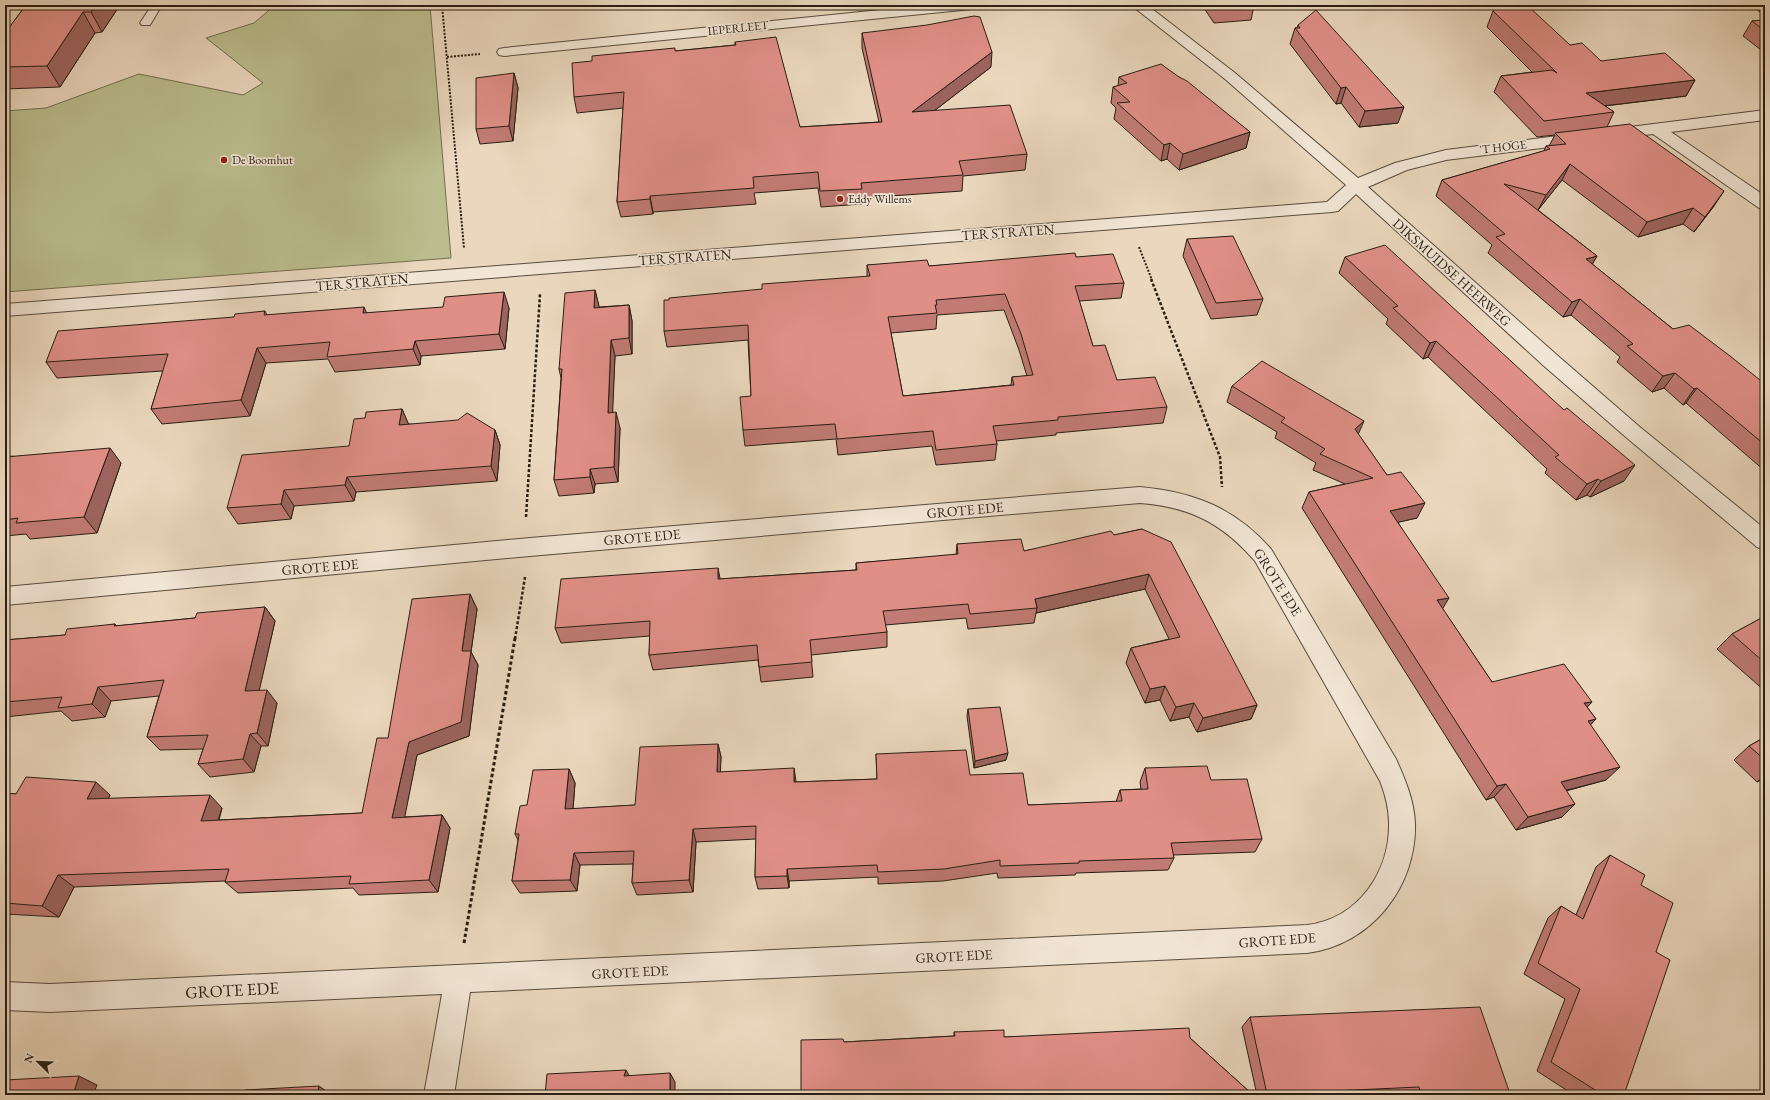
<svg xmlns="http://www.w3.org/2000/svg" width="1770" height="1100" viewBox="0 0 1770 1100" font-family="'EB Garamond',serif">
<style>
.green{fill:#bbbd8e;stroke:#726e50}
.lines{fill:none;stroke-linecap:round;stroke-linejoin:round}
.service-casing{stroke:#584c3e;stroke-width:2}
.minor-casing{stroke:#584c3e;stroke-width:2}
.path-far2{stroke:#281e13;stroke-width:2;stroke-dasharray:2 1.5;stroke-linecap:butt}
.path-far1{stroke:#281e13;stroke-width:2.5;stroke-dasharray:3 2;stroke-linecap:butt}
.path{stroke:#281e13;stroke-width:3;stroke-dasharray:3.5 2.5;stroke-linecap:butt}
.service{fill:#f1e5d4;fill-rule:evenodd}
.minor{fill:#f1e5d4;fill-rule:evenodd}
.wall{fill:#c17b74;stroke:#281e13;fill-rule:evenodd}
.shaded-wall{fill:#9d645e;stroke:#281e13}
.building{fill:#e08f87;stroke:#281e13;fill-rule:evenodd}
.poi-dot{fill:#8f2418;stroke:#f1e5d4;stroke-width:1.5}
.labels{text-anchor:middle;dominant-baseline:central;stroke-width:3.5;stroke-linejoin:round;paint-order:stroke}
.far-street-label{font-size:12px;fill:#281e13;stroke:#f1e5d4}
.far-poi-label{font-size:12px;fill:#281e13;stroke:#f1e5d4;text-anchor:start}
.street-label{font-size:14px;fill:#281e13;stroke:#f1e5d4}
.near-street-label{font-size:17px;fill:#281e13;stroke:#f1e5d4}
</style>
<rect width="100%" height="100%" fill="#ead7bd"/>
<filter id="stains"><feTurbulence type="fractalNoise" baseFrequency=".005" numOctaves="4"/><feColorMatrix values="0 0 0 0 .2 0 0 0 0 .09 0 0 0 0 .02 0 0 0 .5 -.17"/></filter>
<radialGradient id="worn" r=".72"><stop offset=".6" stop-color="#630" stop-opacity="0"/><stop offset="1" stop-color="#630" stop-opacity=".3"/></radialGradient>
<path class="green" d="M275,5H430L451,258L5,292V111L46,108L139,74L243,95L263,83L206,38L254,23Z"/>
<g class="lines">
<defs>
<path id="service" d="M152,5H162L150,25H142L140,23Z"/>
<path id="minor" d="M930,5H979L977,8L972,9L504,56L499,55L497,52L499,49L504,48Z
M1131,5H1147L1235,73L1358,178L1395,163L1446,150L1765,110V120L1671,132L1765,196V209L1759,208L1653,134L1446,160L1407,170L1368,187L1558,356L1641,428L1765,529V550L1757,547L1627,438L1544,366L1356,194L1338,211L1332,212L5,316V304L1327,202L1346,185L1225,79Z
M1140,487C1194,492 1235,508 1271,549L1396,759C1405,779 1414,800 1415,823C1417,887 1371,945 1307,953L470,992L454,1095H424L442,994L50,1012L5,1010V982L50,984L1307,925C1358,919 1390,872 1389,823C1389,808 1385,794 1380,781L1255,561C1222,523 1190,507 1140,503L530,556L5,605V587L530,538Z"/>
</defs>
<use href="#service" class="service-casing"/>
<use href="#minor" class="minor-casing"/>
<path class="path-far2" d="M442,5L464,248
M447,57L480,54
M1139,247L1152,280"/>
<path class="path-far1" d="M1151,279L1220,457L1222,487
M526,517L540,294
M515,639L525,577"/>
<path class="path" d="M464,943L515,638"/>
<use href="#service" class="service"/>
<use href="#minor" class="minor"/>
</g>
<path class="wall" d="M26,5H125L124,7L118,8L102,32L95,33L60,87L5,89V33Z
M1202,5H1254L1251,20L1214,23Z
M1751,5H1765V16Z
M1493,11L1570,45L1601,61L1695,80L1686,96L1605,106L1614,112L1607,127L1714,206L1694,232L1683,224L1638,237L1562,180L1538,210L1597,256L1592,264L1673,329L1765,384V471L1686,403L1683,405L1664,388L1652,392L1617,362L1620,357L1571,315L1563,317L1488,253L1492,245L1436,196L1442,180L1544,151L1546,146H1549L1555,135L1537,137L1494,92L1501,76L1532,72L1487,27Z
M1765,20V53L1743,36L1752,21Z
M1298,25L1398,123L1359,127L1341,103L1336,104L1290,44L1295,28H1297Z
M862,33L991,67L934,111L1027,154L1025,170L963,176L962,191L862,198V204L821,207L818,188L754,193L756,204L653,212V214L621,217L617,202L623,108L577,113L574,97L675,51L735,45V42L800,127L879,122L862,48Z
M514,73L518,88L513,141L480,144L476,129Z
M1119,77H1179L1250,132L1246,148L1179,170L1167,159L1161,161L1114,119L1116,108L1111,103L1113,87L1118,86Z
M1187,239L1263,299L1257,315L1211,319L1183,256Z
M1076,257L1124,283L1121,298L1079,301L1093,346L1117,380L1167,407L1163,423L1056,433V435L996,441L997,444L995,460L936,465L932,446L838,455L836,439L745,446L743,430L751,396L748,340L667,347L664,331L762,289L867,277V265L929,266ZM1004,310L1019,350L1027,376L1012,377L1011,385L903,396L891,333L936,329L937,315Z
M1345,257L1624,481L1590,497L1587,495L1576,500L1545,473L1547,469L1428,357L1423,359L1386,324L1388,319L1339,273Z
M595,290L599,307L629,305L632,321V354L615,356L612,413L620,428L618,482L595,484L594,493L559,496L554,480L561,378L559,369Z
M509,308L505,349L421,356L420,365L335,372L328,359L266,363L250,416L162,424L151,409L163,371L57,378L46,362L234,317L265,311L267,315L367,313Z
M1232,386L1358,434L1417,518L1398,522L1442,608L1492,682L1592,702L1587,707L1596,719L1590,725L1606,780L1566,791L1562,817L1516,830L1494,797L1486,800L1302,508L1309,492L1345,484L1313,470L1316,463L1275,438L1277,432L1227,402Z
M402,409L408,424L495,430L500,445L497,481L356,492L354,501L294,506L291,519L238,524L227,508L349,446L365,418Z
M5,454L7,456L121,463L97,533L30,539L26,534L5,536Z
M1142,529L1257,705L1251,719L1197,732L1189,717L1170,721L1160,700L1145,703L1126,663L1131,648L1169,639L1145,589L1036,613L1034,623L968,629L966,618L885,625L887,632V647L811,655L813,677L761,682L759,667L758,660L653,670L649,655L650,636L561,643L555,628L720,579L856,570V563L956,555L957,544L1024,551L1114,535Z
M470,594L477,609L471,652L478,665L469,736L417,755L404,817L442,815L450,828L438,892L359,895L353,888L238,893L225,882V881L74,887L59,917L5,914V793L16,794L110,795L108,799L222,808L219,820L362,813L388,738Z
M265,607L275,621L259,690L277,703L268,746H261L254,772L210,777L198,764L203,749L160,750L147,737L159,696L111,701L105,717L72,721L61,711L5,717V640L65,635L115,624L117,626L195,618Z
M1765,616V691L1717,649L1732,634Z
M968,709L1006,760L974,768L967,716Z
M1765,737V777L1757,782L1734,760L1749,746Z
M718,744L721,757L720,772L796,782L877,779L876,754L970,775L1028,805L1116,802L1120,790L1141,789L1140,782L1145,768L1211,780L1262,839L1255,852L1173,855L1174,858L1168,870L1076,873L1075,875L998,878L997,873L943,881L878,884V877L789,881V888L758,889L755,877L756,839L696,842L693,892L637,895L632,883L633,864L580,865L577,891L520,893L512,881L518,840L515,834L527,805L569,769L575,783L573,809L635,805Z
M1610,855L1641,885L1656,952L1624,1095H1574L1537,1071L1565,999L1524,974L1548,918L1561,906L1576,915L1596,867Z
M1250,1017L1509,1091L1502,1095H1257L1242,1027Z
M954,1032L1004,1037L1190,1038L1252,1094L1251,1095H801L844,1042L954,1036Z"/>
<path class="shaded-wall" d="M95,5H117L118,8L102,32L91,12Z
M83,12L95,33L60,87L47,66Z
M992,52L991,67L912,128V112Z
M514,73L518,88L513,141L509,126Z
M1695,80L1686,96L1578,109L1586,93Z
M1346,87L1341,103L1336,104L1341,88Z
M1404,107L1398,123L1359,127L1365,111Z
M1250,132L1246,148L1179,170L1183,154Z
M1170,143L1167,159L1161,161L1164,145Z
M1570,164L1562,180L1538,210L1546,195Z
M1724,191L1714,206L1694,232L1705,217Z
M650,196L653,212V214L650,199Z
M1693,208L1683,224L1638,237L1647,222Z
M1597,256L1588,272L1586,259Z
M595,290L599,306L598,324L594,308Z
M504,292L509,308L505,349L499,334Z
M1580,299L1571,315L1563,317L1572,302Z
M629,305L632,321V354L629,338Z
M364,307L371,323L363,313Z
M611,340L615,356L612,429L608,413Z
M415,341L421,356L420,365L413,349Z
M1436,341L1428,357L1423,359L1430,343Z
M257,348L266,363L250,416L241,400Z
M1675,373L1664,388L1652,392L1663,376Z
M1697,388L1686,403L1683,405L1694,389Z
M402,409L409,425H399Z
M616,412L620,428L618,482L614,467Z
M1364,421L1357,437L1355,429Z
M495,430L500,445L497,481L491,466Z
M110,448L121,463L97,533L84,517Z
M1635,465L1624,481L1590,497L1601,481Z
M590,469L595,484L594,493L590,477Z
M347,477L356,492L354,501L345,485Z
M1598,479L1587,495L1576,500L1587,484Z
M284,490L294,506L291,519L281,504Z
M1425,503L1417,518L1382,526L1390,511Z
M718,568L721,583L718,579Z
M1149,574L1145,589L1036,613L1037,608L1035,599Z
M470,594L477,609L471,652L478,665L469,736L417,755L402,831L392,818L409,742L462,651Z
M1449,598L1440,613L1437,600Z
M265,607L275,621L256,705L245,691Z
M1165,686L1160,700L1145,703L1150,689Z
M98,687L111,701L105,717L92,704Z
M267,690L277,703L268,746L257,733Z
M1592,702L1579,716L1584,703Z
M1194,703L1189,717L1170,721L1176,707Z
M1257,705L1251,719L1197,732L1203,718Z
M1596,719L1583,733L1588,721Z
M250,734L261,746L254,772L243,759Z
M718,744L721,757L720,785L717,772Z
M1008,753L1006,760L974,768L975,761Z
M1620,767L1606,780L1548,795L1561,782Z
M794,768L796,781V795L794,782Z
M569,769L575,783L572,822L565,809Z
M1765,776V777L1757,782Z
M96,782L110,795L102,812L87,799Z
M1506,784L1494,797L1486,800L1497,786Z
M210,795L222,808L214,833L201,821Z
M1575,804L1562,817L1516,830L1528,817Z
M442,815L450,828L438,892L429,880Z
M693,829L696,842L693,892L689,880Z
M574,853L580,865L577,891L570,880Z
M787,869L789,881V888L787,876Z
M58,875L74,887L59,917L42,906Z
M626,1070L631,1079L624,1076Z
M670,1073L675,1082V1095H670Z
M79,1076L97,1085L93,1095H73Z
M319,1086L332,1095H317Z"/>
<path class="building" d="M26,5H95L91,12H83L47,66L5,67V33Z
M1215,5H1251L1218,9Z
M1499,5H1527L1570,45L1582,43L1601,61L1665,53L1695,80L1586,93L1614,112L1544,121L1501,76L1552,70L1557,73L1493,11Z
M1316,10L1404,107L1365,111L1346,87L1341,88L1295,28H1300L1298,25Z
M974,16L980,17L992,52L912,112L1010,105L1027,154L959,161L963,175L861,183L862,189L820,191L818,172L753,177L754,188L650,196V199L617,202L624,92L574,97L572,63L592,61V56L675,48V51L736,45L735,42L776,37L800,127L882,122L862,33L927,25Z
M1765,20V31L1752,21Z
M1161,64L1179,77L1187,81L1250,132L1183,154L1170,143L1164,145L1117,103L1130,102L1113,87L1127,83L1119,77Z
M514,73L509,126L476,129V78Z
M1630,124L1724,191L1705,217L1693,208L1647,222L1570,164L1546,195L1504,184L1597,256L1586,259L1673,329L1689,325L1730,356L1765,384V445L1697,388L1694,389L1675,373L1663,376L1627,346L1633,344L1580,299L1572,302L1496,237L1505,234L1442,180L1550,149L1546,146L1566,144L1555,133Z
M1233,236L1263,299L1216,303L1187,239Z
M1385,245L1564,410L1567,408L1635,465L1601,481L1598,479L1587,484L1555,457L1559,455L1436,341L1430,343L1393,308L1398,306L1345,257Z
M1075,253L1076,257L1113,254L1124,283L1075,286L1093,346L1105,345L1117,380L1155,377L1167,407L1058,417V420L993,426L997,444L936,450L933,431L837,439L835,424L743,430L740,397L751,396L748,325L664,331V300H669V298L762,289V284L870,276L867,265L927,260L929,266ZM1005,294L1021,334L1033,375L1012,377L1014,385L903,396L888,317L937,313L935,305H937L936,300Z
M595,290L594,308L629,305V338L611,340L608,413L616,412L614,467L590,469V477L554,480L562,369H559L565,293Z
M504,292L499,334L415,341L413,349L327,357L330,342L257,348L241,400L151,409L168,354L46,362L58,331L234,317L235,314L265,311L264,315L364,307L363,313L443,307L445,297Z
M1262,361L1364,421L1355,429L1387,475L1401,472L1425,503L1390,511L1449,598L1437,600L1492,682L1564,664L1592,702L1584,703L1596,719L1588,721L1620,767L1561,782L1575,804L1528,817L1506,784L1497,786L1309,492L1373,478L1320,454L1325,449L1281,422L1285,418L1232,386Z
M402,409L399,425L458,420L467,413L495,430L491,466L347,477L345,485L284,490L281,504L227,508L242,455L349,446L354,419L365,418L366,412Z
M110,448L84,517L16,523L18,518L5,520V457Z
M1142,529L1171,542L1257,705L1203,718L1194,703L1176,707L1165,686L1150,689L1131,648L1180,637L1149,574L1035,599L1037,608L970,614L968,604L883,611L887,632L810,640L812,662L759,667L757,645L649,655L650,621L555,628L561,579L718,568V579L857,570L856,563L958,554L957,544L1021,539L1024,551L1111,531L1114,535Z
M470,594L462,651H471L461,722L409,742L392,818L442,815L429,880L349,884L351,876L225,882L229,869L58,875L42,906L5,903V793L16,794L26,777L96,782L87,799L210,795L201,821L362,813L377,738H388L412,599Z
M265,607L245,691L267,690L257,733L250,734L243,759L198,764L208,735L147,737L164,680L98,687L92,704L58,708L62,697L5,702V640L65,635L67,629L115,624L114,626L195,618L197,613Z
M1765,616V663L1732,634Z
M1000,707L1008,753L975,761L968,709Z
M1765,737V760L1749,746Z
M718,744L717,772L794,768V782L877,779L876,754L966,750L970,775L1023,773L1028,805L1122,801L1120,790L1148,789L1145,768L1207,766L1211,780L1247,779L1262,839L1171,843L1174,858L1079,861V863L1000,866V860L944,869L878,872L877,865L787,869V876L755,877L756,826L693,829L689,880L632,883L634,851L574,853L570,880L512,881L519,834H515L520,806L527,805L533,770L569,769L565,809L635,805L640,747Z
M1610,855L1645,875L1641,885L1673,903L1656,952L1670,960L1624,1095H1603L1551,1062L1580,989L1538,963L1561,906L1583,919Z
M1480,1007L1509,1091L1463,1094V1095H1422L1419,1087L1267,1094L1250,1017Z
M1189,1028L1190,1038L1252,1094L1205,1095H801V1040L843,1039L844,1042L955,1036L954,1032L1004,1030V1037Z
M626,1070L624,1076L670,1073V1095H545L547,1074Z
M79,1076L73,1095H5V1080Z
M319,1086L317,1095H238H244L245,1090Z"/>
<g class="poi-dot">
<circle cx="224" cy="160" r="4"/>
<circle cx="840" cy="199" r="4"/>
</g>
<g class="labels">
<g class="far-street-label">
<text transform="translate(738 28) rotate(-6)">IEPERLEET</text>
<text transform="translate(1503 147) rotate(-7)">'T HOGE</text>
</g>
<g class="far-poi-label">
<text x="232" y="160">De Boomhut</text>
<text x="848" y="199">Eddy Willems</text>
</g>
<g class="street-label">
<text transform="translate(1008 232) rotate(-4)">TER STRATEN</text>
<text transform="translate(685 257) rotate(-4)">TER STRATEN</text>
<text transform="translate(1452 272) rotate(42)">DIKSMUIDSE HEERWEG</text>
<text transform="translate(362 282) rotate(-5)">TER STRATEN</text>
<text transform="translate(965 510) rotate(-5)">GROTE EDE</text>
<text transform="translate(642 537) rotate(-5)">GROTE EDE</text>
<text transform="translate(320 567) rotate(-5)">GROTE EDE</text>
<text transform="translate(1278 582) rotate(58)">GROTE EDE</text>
<text transform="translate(1277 940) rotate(-4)">GROTE EDE</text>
<text transform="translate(954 956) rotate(-3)">GROTE EDE</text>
<text transform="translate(630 972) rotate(-3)">GROTE EDE</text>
</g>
<g class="near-street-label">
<text transform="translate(232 990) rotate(-3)">GROTE EDE</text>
</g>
</g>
<rect width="1770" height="1100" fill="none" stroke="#ead7bd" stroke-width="20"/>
<rect x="6" y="6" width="1758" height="1088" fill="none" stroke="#281e13" stroke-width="2"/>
<rect x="10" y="10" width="1750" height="1080" fill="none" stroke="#281e13"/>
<g transform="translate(38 1062) rotate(293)" stroke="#f1e5d4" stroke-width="3" paint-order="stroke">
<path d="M0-3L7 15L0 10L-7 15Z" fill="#281e13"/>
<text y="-6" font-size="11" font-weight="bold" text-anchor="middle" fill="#281e13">N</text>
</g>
<rect width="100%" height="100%" filter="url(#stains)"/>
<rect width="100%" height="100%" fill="url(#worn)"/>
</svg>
